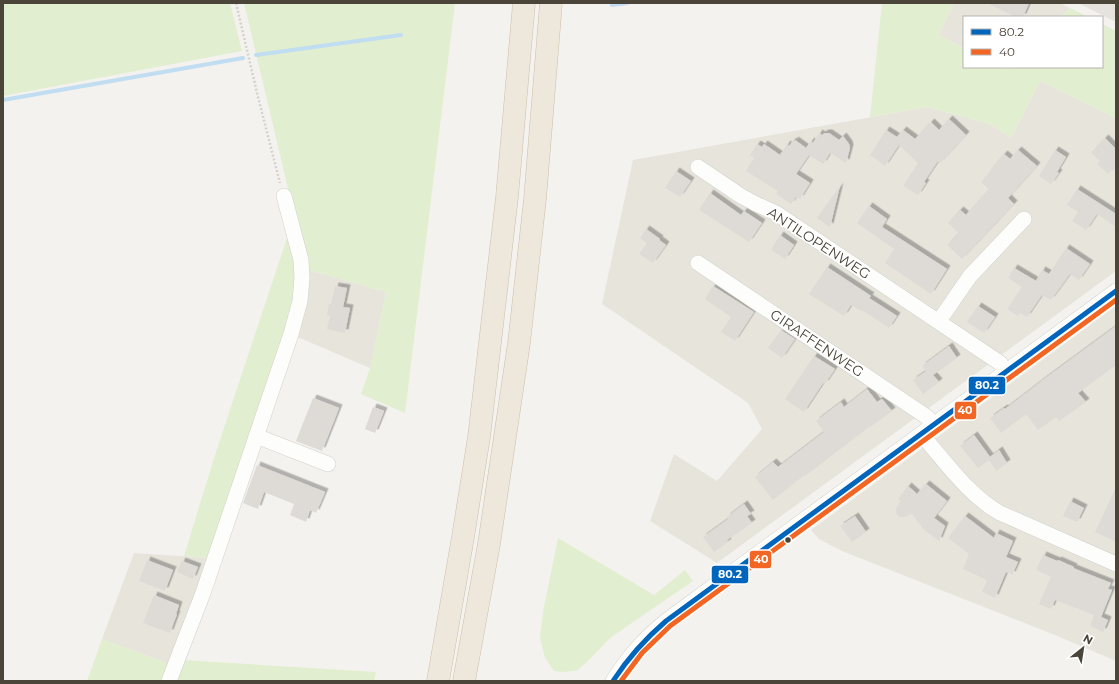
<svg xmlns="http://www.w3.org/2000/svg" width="1119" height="684" viewBox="0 0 1119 684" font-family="Montserrat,sans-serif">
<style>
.residential{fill:#e7e4dc}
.industrial{fill:#e6e2de}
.green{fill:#e1eecf}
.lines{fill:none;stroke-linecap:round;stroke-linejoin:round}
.stream{stroke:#c0ddf1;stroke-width:4}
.building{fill:#dedbd6;filter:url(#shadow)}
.minor-casing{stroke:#d2d0cb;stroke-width:16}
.highway-casing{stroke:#ccbfa9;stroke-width:23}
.path{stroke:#d3d2cc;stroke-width:2.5;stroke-dasharray:2 2;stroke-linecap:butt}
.minor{stroke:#fdfdfc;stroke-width:15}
.highway{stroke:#ede8db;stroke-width:22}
.bus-1-casing{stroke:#fff;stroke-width:8}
.bus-2-casing{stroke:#fff;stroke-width:8}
.bus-1{stroke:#0065bd;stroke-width:5}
.bus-2{stroke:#f26522;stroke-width:5}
.bus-dot{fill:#4b4439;stroke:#fff;stroke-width:1.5}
.labels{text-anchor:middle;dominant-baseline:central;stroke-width:3.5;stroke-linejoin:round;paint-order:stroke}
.street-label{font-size:14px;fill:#4b4439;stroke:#fff}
.line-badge{stroke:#fff;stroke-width:1.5}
.badge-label{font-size:11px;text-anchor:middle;font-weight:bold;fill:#fff}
</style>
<defs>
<filter id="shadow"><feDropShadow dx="3.5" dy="-3.5" stdDeviation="0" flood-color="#0004"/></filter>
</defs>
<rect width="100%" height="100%" fill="#f4f2ee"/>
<path class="residential" d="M954,3H1060L1070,8L1060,17H964V48L938,35Z
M1040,81L1116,118V271L717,563L650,521L674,454L717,481L762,429L748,403L602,304L633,160L927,107L990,124L1011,138Z
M305,269L386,292L370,368L295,336Z
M1116,306V661L1055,635L842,551L819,539L811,530Z
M134,553L210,558L172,665L102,639Z"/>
<path class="industrial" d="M1078,3H1116V22Z"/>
<path class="green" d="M3,3H230L242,51L3,96Z
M244,3H455L405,413L361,394L370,368L386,292L305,269V260Z
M882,3H954L938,35L964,48V67H1003L1008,69L1010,67H1102V24L1116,31V118L1040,81L1011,138L990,124L927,107L870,117Z
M1070,8L1088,17H1060Z
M288,235L297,262L296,301L210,558L184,556L216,452Z
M558,538L654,595L685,570L693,581L610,638L591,658L578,670L566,672L554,671L545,658L540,637L543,612Z
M102,639L172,665L166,681H87Z
M182,660L376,672L374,681H174Z"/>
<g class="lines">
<path class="stream" d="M612,5L627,3
M256,55L401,35
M3,100L243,58"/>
</g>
<path class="building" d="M987,3H1029L1023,17H1016Z
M949,119L966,135L940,163L938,161L924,182L926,183L918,195L903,186L918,163L899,145L885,166L870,155L886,130L897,137L903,130L915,139L931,122L939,130Z
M819,133L822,135L825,133H829L839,140L843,136L849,144L850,148L846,163L830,153L823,164L809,155L796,174L810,183L800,199L796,197L791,204L776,194L778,191L746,171L754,158L750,155L757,144L762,147L764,144L780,155L787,144L789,146L793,141L794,142L795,140L806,148L811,141L813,143Z
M1105,138L1116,149V166L1108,174L1097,164L1100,161L1091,153Z
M1018,150L1037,166L1008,198L1014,204L962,259L947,245L959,233L948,223L960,210L966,215L989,189L981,182L991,171L990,170L1004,154L1010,159Z
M1055,150L1066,157L1057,172L1059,173L1051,184L1039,176Z
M676,171L691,181L680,197L665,188Z
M840,186L830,227L817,218Z
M1077,189L1116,214V227L1097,214L1086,230L1072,221L1078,212L1067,205Z
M710,193L741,215L744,211L762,223L749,242L699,210Z
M869,206L887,219L882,227L947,269L931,294L885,263L894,249L857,223Z
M646,229L660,239L659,240L666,245L653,263L639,254L647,243L640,238Z
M780,235L794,245L785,259L771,250Z
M1066,248L1090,264L1079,280L1070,274L1051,300L1042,295L1027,317L1020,313L1018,316L1007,309L1022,287L1008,278L1014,268L1036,281L1042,270L1049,274Z
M827,267L871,296L869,298L897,316L889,328L862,310L861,311L851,305L844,316L809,294Z
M335,286L347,288L343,307L350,308L345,333L327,329L330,316L327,315L329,304H331Z
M713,286L754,312L735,341L721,332L731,317L705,299Z
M978,306L995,317L984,333L967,322Z
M1116,326V365L1078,393L1086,402L1059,421L1056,417L1038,430L1026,414L1001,433L990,418L1004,408L1005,409L1048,376Z
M781,330L795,339L782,358L768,348Z
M949,346L957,358L933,375L939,382L923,394L913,380L926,371L922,366Z
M814,356L835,369L825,384L823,383L804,412L785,399Z
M867,389L877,402L882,399L892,411L870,427V426L805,476L804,475L773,500L755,477L773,462L778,467L824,432L816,421L841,402L844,407Z
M313,398L339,408L322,451L296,441Z
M373,407L384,411L375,433L365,429Z
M974,435L990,457L999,450L1007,463L996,471L989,460L978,468L960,446Z
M257,465L325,492L316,513L310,510L306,522L290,515L294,504L264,492L258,509L243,503Z
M926,484L947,501L934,518L945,526L939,541L924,530L912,514L904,517H900L897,515L896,512V508L901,501L898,499L908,486L917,494Z
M1116,487V542L1095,532Z
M1070,501L1084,508L1077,522L1063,516Z
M744,504L751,514L747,516L752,523L727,540L728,542L714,552L703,537L728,519L727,517Z
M855,516L866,532L852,542L840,526Z
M965,516L994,538L996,533L1013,541L1006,557L1018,562L1012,575L1006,572L995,598L982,592L987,580L963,569L969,554L948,538Z
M1043,555L1057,561L1058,560L1074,567L1073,568L1111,583L1108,589L1112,590L1101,617L1108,620L1103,632L1090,626L1094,615L1055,600L1051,609L1039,604L1051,577L1036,570Z
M147,560L173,570L165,591L139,581Z
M182,561L198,567L193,579L177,572Z
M154,595L179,605L176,614H177L170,633L143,623Z"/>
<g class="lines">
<defs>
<path id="minor" d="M698,167L741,196L756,204L776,213L1000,363L1006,372
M698,263L927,417L933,425
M939,321L970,276L1024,219
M921,434C945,461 968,495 1000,513L1116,564
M256,436L328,464
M169,681L203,593L291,334L300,301L302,278L301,260L284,196
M613,681C629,656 643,640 666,621L1116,291"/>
<path id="highway" d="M438,681L463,537L479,437L507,197L524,3
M464,681L489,544L519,343L535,199L551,3"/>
</defs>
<use href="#minor" class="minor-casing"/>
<use href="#highway" class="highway-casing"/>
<path class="path" d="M236,3L258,97L280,183"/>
<use href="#minor" class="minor"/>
<use href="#highway" class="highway"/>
<defs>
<path id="bus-1" d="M613,681C628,658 645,639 666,621L1116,291"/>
<path id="bus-2" d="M621,681L642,653L670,626L1116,300"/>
</defs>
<use href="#bus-1" class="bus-1-casing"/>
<use href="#bus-2" class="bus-2-casing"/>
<use href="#bus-1" class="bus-1"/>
<use href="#bus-2" class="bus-2"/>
</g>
<circle class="bus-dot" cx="788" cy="540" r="3.5"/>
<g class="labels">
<g class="street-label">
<text transform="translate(819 243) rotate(33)">ANTILOPENWEG</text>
<text transform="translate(817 343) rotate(34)">GIRAFFENWEG</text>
</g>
</g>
<g class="line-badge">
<rect x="968" y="376" width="38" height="19" rx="4" fill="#0065bd"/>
<rect x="954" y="401" width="23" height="19" rx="4" fill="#f26522"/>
<rect x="749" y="550" width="23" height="19" rx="4" fill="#f26522"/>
<rect x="711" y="565" width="38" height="19" rx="4" fill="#0065bd"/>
</g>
<g class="badge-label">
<text x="987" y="389">80.2</text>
<text x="965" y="414">40</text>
<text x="761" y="563">40</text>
<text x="730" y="578">80.2</text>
</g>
<rect width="1119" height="684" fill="none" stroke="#4b4439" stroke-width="8"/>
<rect x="963" y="16" width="140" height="52" fill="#ffffff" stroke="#b7b4b0"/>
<rect x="971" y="29" width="20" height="6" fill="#0065bd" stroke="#b7b4b0"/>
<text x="999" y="36" font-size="12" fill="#4b4439">80.2</text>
<rect x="971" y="49" width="20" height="6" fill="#f26522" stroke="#b7b4b0"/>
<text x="999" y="56" font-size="12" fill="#4b4439">40</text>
<g transform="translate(1083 648) rotate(30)" stroke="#ffffff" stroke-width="3" paint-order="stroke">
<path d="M0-3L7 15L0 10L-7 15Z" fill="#4b4439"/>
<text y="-6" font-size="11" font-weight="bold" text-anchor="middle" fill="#4b4439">N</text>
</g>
</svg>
